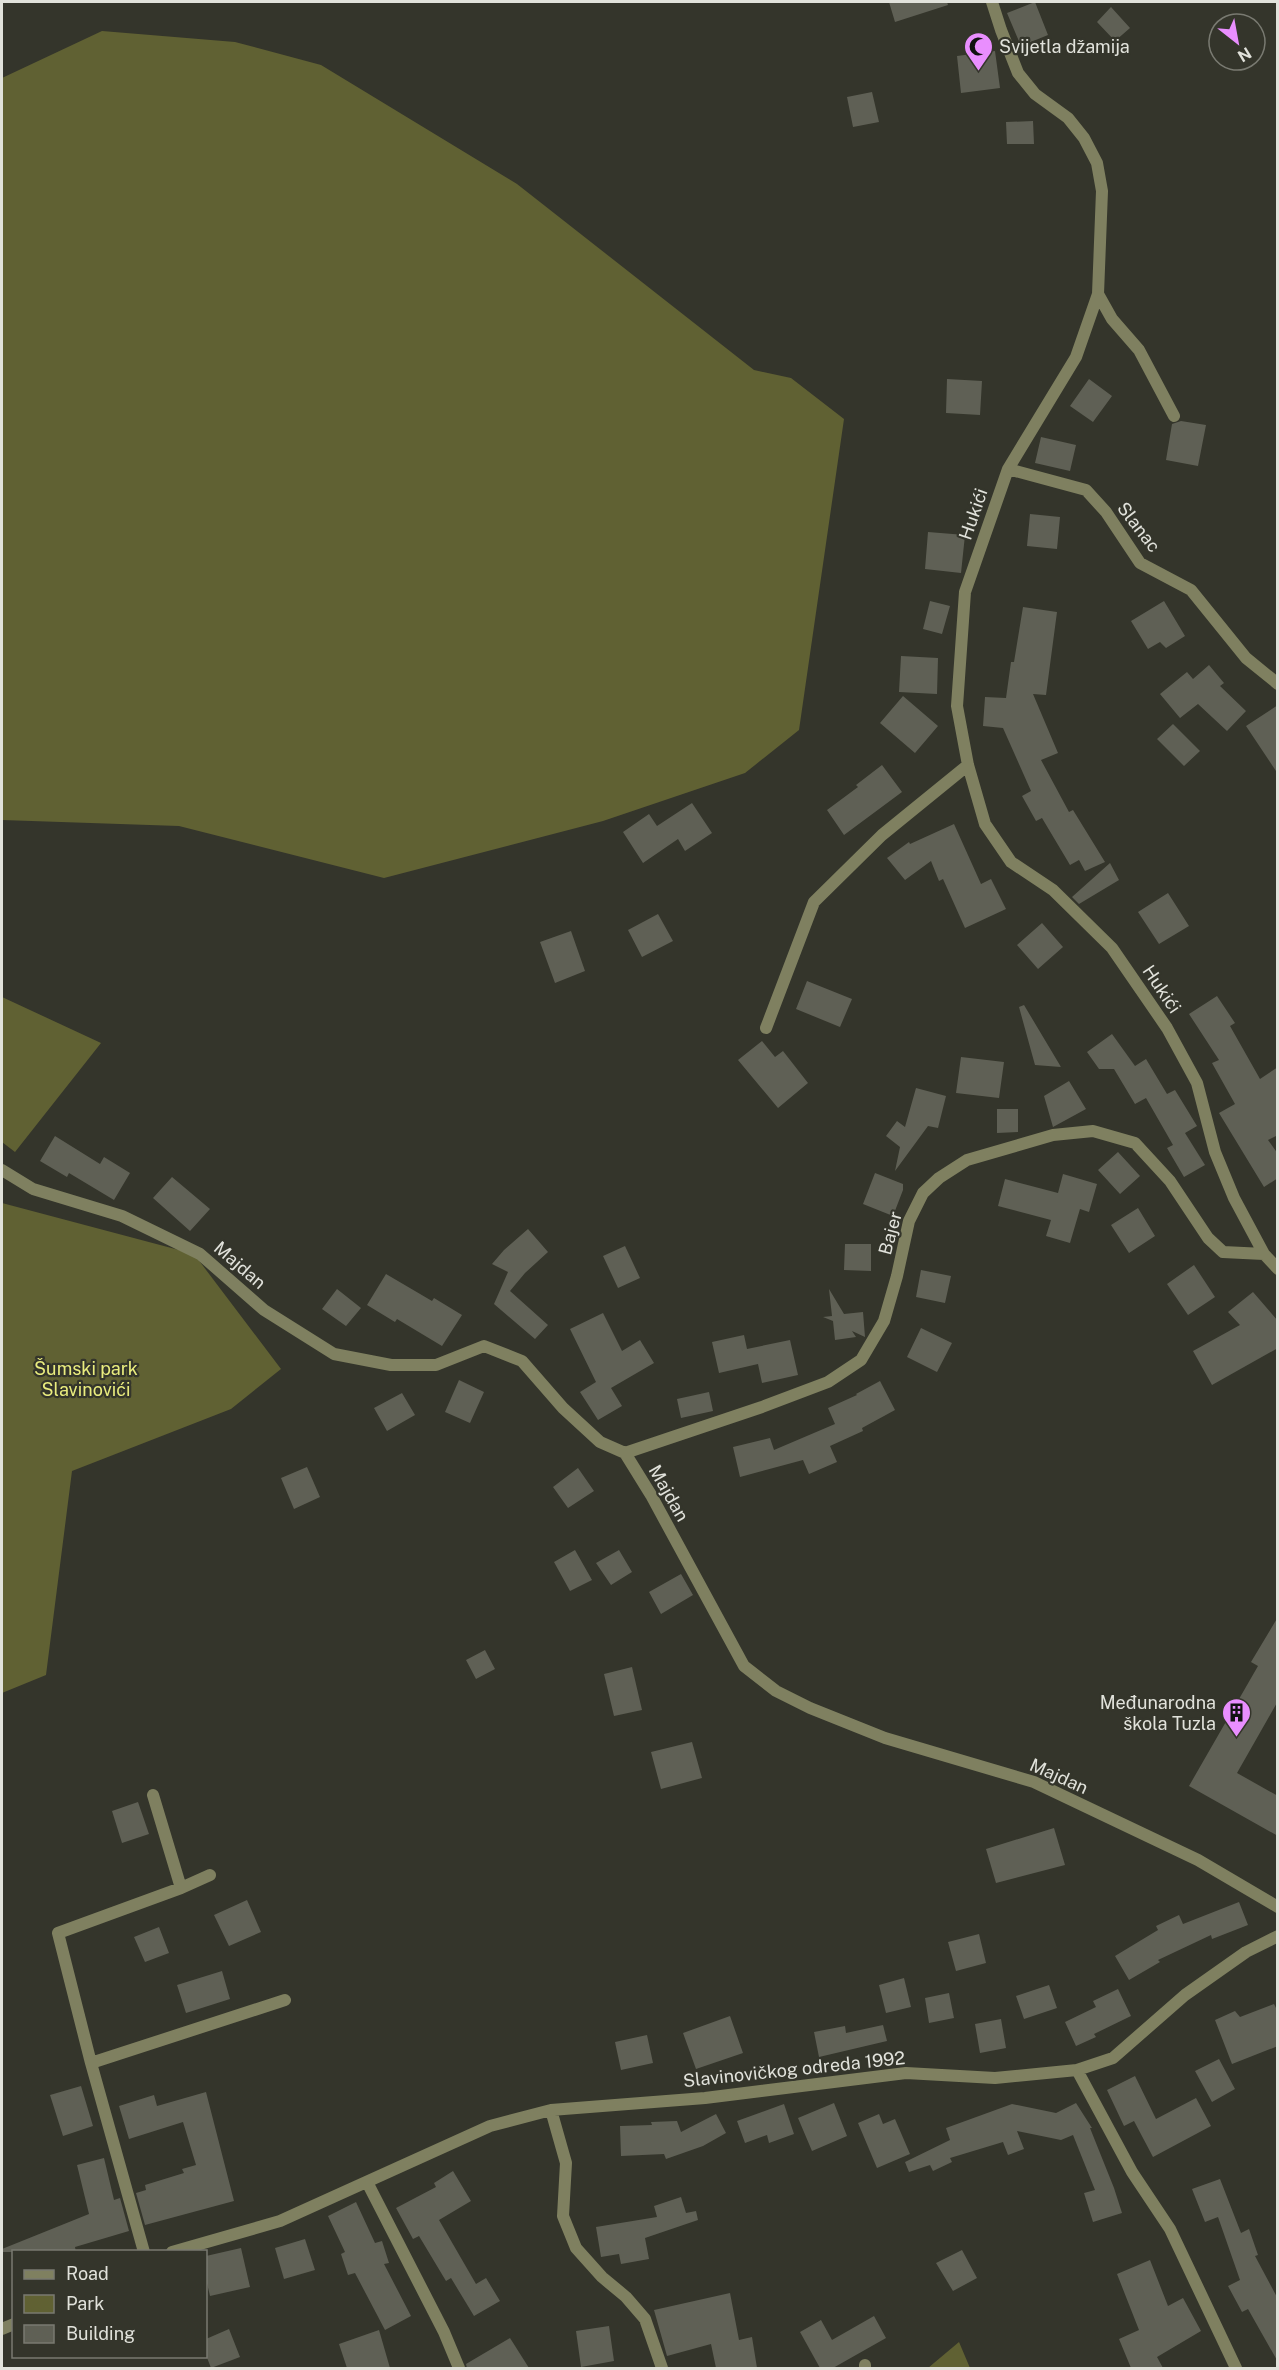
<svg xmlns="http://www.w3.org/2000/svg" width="1279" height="2370" viewBox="0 0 1279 2370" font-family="'Public Sans',sans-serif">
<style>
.green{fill:#606133}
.building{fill:#5f6055}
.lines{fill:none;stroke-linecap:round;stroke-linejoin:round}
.street{stroke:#7f8060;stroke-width:12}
.labels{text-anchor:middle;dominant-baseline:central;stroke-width:4.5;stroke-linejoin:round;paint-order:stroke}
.poi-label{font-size:18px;fill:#e1e2db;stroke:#34352b;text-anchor:start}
.street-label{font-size:18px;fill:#e1e2db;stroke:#34352b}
.park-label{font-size:18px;fill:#e9ec7e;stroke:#34352b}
</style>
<rect width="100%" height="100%" fill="#34352b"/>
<path class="green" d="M102,31L235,42L321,65L517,184L754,370L791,378L844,419L799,730L745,773L603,821L384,878L179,826L2,820V78Z
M2,997L101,1043L15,1152L2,1142Z
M2,1203L194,1254L281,1369L231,1409L72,1471L46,1675L2,1693Z
M959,2342L970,2368H928Z"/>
<path class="building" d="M889,2H947L948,5L895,22Z
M1035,2L1048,35L1021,46L1007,13Z
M1111,7L1130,28L1115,41L1097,22Z
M995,51L1000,88L961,93L957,56Z
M872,92L879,122L853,127L847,97Z
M1033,121L1034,144H1007L1006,122Z
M947,379L982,381L980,415L946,413Z
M1089,379L1112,396L1093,422L1070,406Z
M1181,421L1206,425L1198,466L1166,460L1172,424Z
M1041,437L1076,445L1070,471L1035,463Z
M1030,514L1060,517L1057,549L1027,546Z
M928,532L965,535L961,573L925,569Z
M930,601L950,606L942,634L923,629Z
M1164,601L1185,636L1166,648L1160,642L1148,649L1131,621Z
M1023,607L1057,612L1046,695L1033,694L1058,753L1041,760L1069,812L1073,810L1105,862L1085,871L1079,860L1070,865L1042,818L1036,821L1022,796L1031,791L1003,728L983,726L985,697L1006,698L1011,662H1014Z
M901,656L938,658L937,694L899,692Z
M1209,665L1224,683L1220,686L1246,711L1227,731L1198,704L1180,718L1160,694L1187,672L1193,679Z
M903,696L938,726L915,753L880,723Z
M1278,705V774L1246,726Z
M1173,724L1200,751L1184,766L1157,739Z
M882,765L902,792L844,835L827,810L858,787L856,785Z
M692,803L712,833L685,851L678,839L643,863L623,832L649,814L657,826Z
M954,824L981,884L991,879L1006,909L965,928L943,879L939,881L931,861L905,880L887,858L909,842L910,844Z
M1110,863L1119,880L1079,904L1072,897Z
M1168,893L1189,926L1159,944L1138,912Z
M658,914L673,941L642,957L628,930Z
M1042,923L1063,947L1038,969L1017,945Z
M571,931L585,971L555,983L540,942Z
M807,981L852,999L840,1027L796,1009Z
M1217,996L1235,1023L1230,1026L1260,1079L1278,1067V1135L1268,1140L1278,1154V1178L1264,1187L1219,1113L1235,1104L1212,1063L1219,1060L1189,1014Z
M1024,1005L1061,1067L1035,1065L1019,1007Z
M1112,1034L1135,1066L1146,1059L1167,1094L1175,1090L1197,1126L1185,1133L1205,1165L1184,1177L1167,1148L1173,1145L1146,1098L1135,1104L1114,1069H1099L1087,1052Z
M762,1041L775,1057L783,1051L808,1083L778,1108L738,1060Z
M961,1057L1004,1062L999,1098L956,1093Z
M1069,1081L1086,1109L1053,1127L1044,1096Z
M916,1088L946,1096L938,1128L928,1126L895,1171L900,1147L886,1136L897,1121L905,1127Z
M997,1109H1018V1132L997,1133Z
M55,1136L100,1164L104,1157L130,1173L114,1200L69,1173L67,1177L40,1161Z
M1118,1152L1140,1176L1120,1194L1098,1170Z
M875,1173L903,1184V1190L893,1216L863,1204Z
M1063,1174L1097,1184L1089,1212L1080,1209L1070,1243L1046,1236L1051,1220L998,1206L1005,1179L1058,1193Z
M172,1177L210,1209L190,1231L153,1198Z
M1138,1208L1155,1236L1129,1253L1111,1225Z
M528,1229L548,1252L525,1273L510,1291L548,1325L535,1339L494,1304L508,1272L492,1264L504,1250Z
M845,1244H871V1271L844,1270Z
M625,1246L640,1278L618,1288L603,1256Z
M1194,1265L1215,1297L1188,1315L1167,1284Z
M921,1270L951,1276L945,1303L916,1297Z
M386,1274L432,1301L434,1298L462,1315L442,1346L397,1319L395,1322L367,1305Z
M337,1289L361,1308L346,1326L322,1309Z
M829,1289L844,1314L863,1312L865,1337L852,1331L856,1337L835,1340L833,1321L823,1317L832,1316Z
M1253,1292L1278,1321V1348L1212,1385L1193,1351L1240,1325L1228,1312Z
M603,1313L622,1351L640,1340L654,1363L611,1388L622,1406L598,1420L580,1392L596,1382L570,1329Z
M921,1328L952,1343L937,1372L907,1357Z
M744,1335L747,1349L790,1340L798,1375L762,1383L758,1364L719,1373L712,1342Z
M459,1380L484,1392L470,1423L445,1412Z
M880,1381L895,1410L862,1428L863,1431L830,1446L837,1462L809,1474L803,1460L740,1477L733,1447L770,1438L774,1450L835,1424L828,1408L857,1395L856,1394Z
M709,1392L713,1411L681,1418L677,1399Z
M402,1393L415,1415L387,1431L374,1408Z
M307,1467L320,1497L294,1509L281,1478Z
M578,1468L594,1491L568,1508L553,1487Z
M575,1550L592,1580L570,1591L554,1562Z
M619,1550L632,1572L611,1585L596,1563Z
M681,1574L693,1595L661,1614L649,1592Z
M1278,1617V1701L1237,1773L1278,1796V1836L1189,1786L1258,1666L1251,1662Z
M485,1650L495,1669L476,1679L466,1660Z
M632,1667L642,1710L614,1716L604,1674Z
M692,1742L702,1778L661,1789L651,1752Z
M138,1802L149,1834L122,1843L112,1811Z
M1054,1828L1065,1865L996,1883L986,1849Z
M247,1900L261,1932L229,1946L214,1915Z
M1239,1902L1248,1925L1212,1939L1211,1935L1158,1960L1160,1962L1129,1980L1115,1956L1158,1930L1156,1926L1179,1915L1183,1924Z
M159,1927L169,1953L145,1962L134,1937Z
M979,1934L986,1963L956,1971L948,1942Z
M222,1971L230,1999L186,2013L177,1985Z
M904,1978L911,2007L886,2013L879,1985Z
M1049,1985L1057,2008L1024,2019L1016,1996Z
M1118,1989L1131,2016L1094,2034L1096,2037L1076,2046L1065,2022L1096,2007L1093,2001Z
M949,1993L954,2018L929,2023L925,1998Z
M1274,2004L1278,2012V2046L1232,2064L1215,2020L1235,2011L1240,2017Z
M730,2016L743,2053L696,2069L683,2033Z
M1001,2019L1006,2048L980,2053L975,2024Z
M883,2025L887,2041L819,2057L814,2032L845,2026L846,2033Z
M647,2035L653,2063L621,2070L615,2042Z
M1219,2059L1235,2089L1212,2102L1195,2071Z
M1135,2076L1156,2119L1196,2098L1211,2126L1153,2157L1134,2121L1124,2126L1107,2090Z
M81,2086L93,2126L63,2136L50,2095Z
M206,2092L234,2201L145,2225L136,2193L146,2190L145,2185L184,2173L182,2169L196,2165L183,2122L129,2139L119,2106L154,2095L157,2106Z
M834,2103L847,2136L812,2151L798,2118Z
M1076,2103L1092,2128H1090L1114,2188L1122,2213L1093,2222L1084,2193L1095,2190L1073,2135L1061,2140L1017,2131L1024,2149L1008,2155L1003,2142L950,2158L952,2162L933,2171L930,2165L909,2172L905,2162L950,2140L946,2128L1012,2104L1056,2113Z
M784,2104L794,2134L769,2143L767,2135L745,2143L737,2121Z
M716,2114L726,2133L703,2146L666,2159L664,2154L621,2156L620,2126L652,2125L651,2122L677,2121L681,2132Z
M879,2114L883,2124L895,2119L910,2154L877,2168L858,2123Z
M104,2158L114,2200L120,2198L129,2231L75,2247L76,2252H2V2249L89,2214L77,2165Z
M453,2171L471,2201L439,2220L476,2284L486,2278L500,2301L474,2316L451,2278L446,2281L419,2236L413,2239L396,2208L436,2187L434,2183Z
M1220,2179L1241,2233L1249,2229L1258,2255L1255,2256L1278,2299V2362L1248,2309L1242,2312L1228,2286L1240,2280L1218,2217L1205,2222L1192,2189Z
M681,2197L686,2213L696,2211L698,2220L645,2238L649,2259L621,2264L619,2254L601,2257L596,2227L657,2217L654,2206Z
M356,2202L375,2243L382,2241L389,2263L384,2264L411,2316L385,2330L355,2273L348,2275L341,2254L345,2252L328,2216Z
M305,2239L315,2270L284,2279L275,2248Z
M241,2248L250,2287L210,2296L206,2279V2256Z
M962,2250L977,2278L953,2291L936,2263Z
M1150,2260L1168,2306L1183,2298L1201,2331L1157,2357L1163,2368H1131L1119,2339L1139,2330L1117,2274Z
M730,2293L739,2340L752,2337L757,2368H716L711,2344L667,2356L654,2310Z
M874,2316L886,2338L833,2368H820L800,2332L821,2320L832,2340Z
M609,2326L614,2361L581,2367L576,2331Z
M229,2329L240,2357L211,2368L206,2355V2339Z
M379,2330L390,2368H347L339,2344Z
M510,2338L529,2368H467L466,2364Z"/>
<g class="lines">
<path class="street" d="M992,2L1001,30L1018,73L1035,94L1068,118L1084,138L1097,163L1102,191L1098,294L1076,357L1008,469L965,592L957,706L968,765L985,824L1011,862L1053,890L1112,948L1167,1028L1197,1083L1215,1152L1234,1198L1264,1254L1278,1269
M1098,294L1112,319L1139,350L1174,416
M1008,469L1086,490L1106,512L1140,563L1191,590L1246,658L1278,684
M766,1028L814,902L882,835L968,765
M2,1170L33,1189L122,1216L200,1254L264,1310L334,1354L391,1365H436L484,1346L522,1361L563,1408L600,1442L625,1453L651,1495L744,1666L776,1691L810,1708L885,1738L1034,1782L1198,1860L1278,1907
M625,1453L762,1407L828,1382L861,1360L884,1321L897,1276L909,1221L923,1193L939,1178L967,1160L1053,1135L1093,1131L1135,1143L1170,1181L1208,1238L1223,1252L1264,1254
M153,1795L181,1888
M91,2063L285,2000
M1077,2070L1132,2172L1170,2229L1236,2368
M551,2110L566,2163L563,2216L576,2248L602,2277L626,2297L645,2319L662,2368
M367,2182L444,2332L459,2368
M144,2252L91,2063L58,1933L181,1888L210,1875
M172,2252L280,2221L490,2126L551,2110L705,2098L906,2073L995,2078L1077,2070L1113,2058L1185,1995L1246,1952L1278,1936
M2,2329L14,2324
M865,2368V2365"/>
</g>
<defs>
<symbol id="mosque-pin" viewBox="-11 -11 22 30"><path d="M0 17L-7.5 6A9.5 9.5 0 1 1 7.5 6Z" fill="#e98efe" stroke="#34352b"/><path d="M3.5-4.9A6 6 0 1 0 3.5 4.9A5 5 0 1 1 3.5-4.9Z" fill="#111"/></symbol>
<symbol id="building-pin" viewBox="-11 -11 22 30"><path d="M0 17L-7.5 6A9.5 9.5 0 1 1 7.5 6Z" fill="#e98efe" stroke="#34352b"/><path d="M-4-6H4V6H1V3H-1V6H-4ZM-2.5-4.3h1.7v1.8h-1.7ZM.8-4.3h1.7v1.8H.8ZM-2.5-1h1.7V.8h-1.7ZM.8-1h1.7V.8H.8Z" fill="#111"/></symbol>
</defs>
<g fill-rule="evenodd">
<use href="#mosque-pin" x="962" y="30" width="33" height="45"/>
<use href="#building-pin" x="1220" y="1696" width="33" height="45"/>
</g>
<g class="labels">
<g class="poi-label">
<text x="999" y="46">Svijetla džamija</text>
<text x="1216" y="1702" text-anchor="end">Međunarodna<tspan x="1216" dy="21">škola Tuzla</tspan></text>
</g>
<g class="street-label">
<text transform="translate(973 514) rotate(-71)">Hukići</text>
<text transform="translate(1139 527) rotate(52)">Slanac</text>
<text transform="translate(1162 989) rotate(56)">Hukići</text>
<text transform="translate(890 1233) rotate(-75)">Bajer</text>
<text transform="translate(240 1265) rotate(41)">Majdan</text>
<text transform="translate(669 1493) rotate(60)">Majdan</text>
<text transform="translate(1059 1776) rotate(24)">Majdan</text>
<text transform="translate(794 2069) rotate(-6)">Slavinovičkog odreda 1992</text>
</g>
<g class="park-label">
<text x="86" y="1368">Šumski park<tspan x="86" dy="21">Slavinovići</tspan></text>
</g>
</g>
<rect width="1279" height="2370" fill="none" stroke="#e1e2db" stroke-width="6"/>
<rect x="12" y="2250" width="195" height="108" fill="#34352b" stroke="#797a71" stroke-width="1.5"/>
<rect x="24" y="2270" width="30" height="9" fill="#7f8060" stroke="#797a71" stroke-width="1.5"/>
<text x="66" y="2280" font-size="18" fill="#e1e2db">Road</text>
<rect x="24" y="2295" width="30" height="18" fill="#606133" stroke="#797a71" stroke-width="1.5"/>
<text x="66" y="2310" font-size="18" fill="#e1e2db">Park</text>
<rect x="24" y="2325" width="30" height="18" fill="#5f6055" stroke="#797a71" stroke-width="1.5"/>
<text x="66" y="2340" font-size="18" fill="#e1e2db">Building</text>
<g transform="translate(1237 42) rotate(149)"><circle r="28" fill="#34352b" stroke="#797a71" stroke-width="1.5"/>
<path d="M0-4.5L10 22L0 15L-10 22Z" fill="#e98efe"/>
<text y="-9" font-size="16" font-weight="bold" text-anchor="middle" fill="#e1e2db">N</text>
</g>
</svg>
